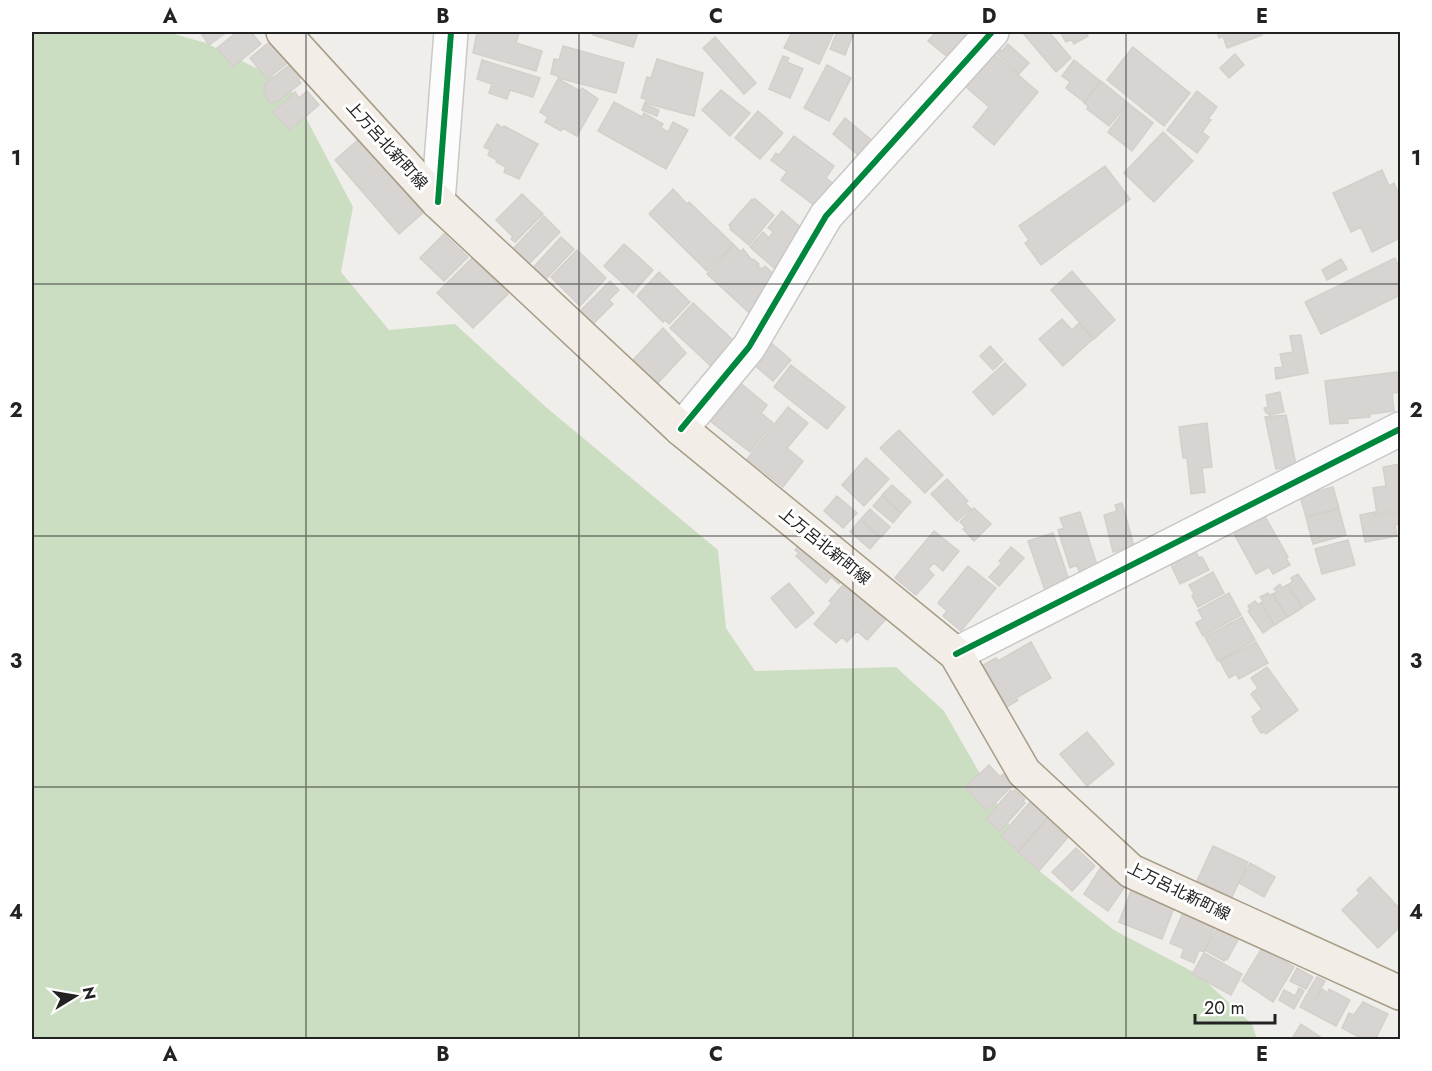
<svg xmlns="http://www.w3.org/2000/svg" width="1432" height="1071" viewBox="0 0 1432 1071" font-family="Jost,'Noto Sans JP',sans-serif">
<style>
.forest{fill:#cbdec1}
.building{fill:#d7d4d2;stroke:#d3d0cc;stroke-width:1.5}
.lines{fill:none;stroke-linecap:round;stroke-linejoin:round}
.minor-casing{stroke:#c9c8c7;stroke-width:36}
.major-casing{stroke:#a79c86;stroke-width:36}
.minor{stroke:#fdfcfc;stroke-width:33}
.major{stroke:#f3ede7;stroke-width:33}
.cycleway-casing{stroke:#fff;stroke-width:10}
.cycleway{stroke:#00873e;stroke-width:6}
.grid{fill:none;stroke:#222;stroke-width:1.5;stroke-opacity:0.55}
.labels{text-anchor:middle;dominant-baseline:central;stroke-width:6;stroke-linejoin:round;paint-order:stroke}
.street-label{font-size:16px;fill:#222;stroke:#fff}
.neatline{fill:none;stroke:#222;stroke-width:2}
.grid-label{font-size:20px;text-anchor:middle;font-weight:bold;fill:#222}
</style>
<rect width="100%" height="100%" fill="#f0eeeb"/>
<path class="forest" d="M32,32H167L206,43L288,84L353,207L341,272L389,330L455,324L547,408L718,550L726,628L755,671L896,667L944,711L1033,866L1114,930L1199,975L1252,1024L1257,1039H32Z"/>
<path class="building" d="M202,32H227L209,45L202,35L204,34Z
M237,32H246L249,34L251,32L261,44L233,67L217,48Z
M477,32L519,33L516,43L542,51L536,71L473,53Z
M594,32H638L633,47L593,35Z
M792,32H834L819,64L784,48Z
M837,32H854L845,55L830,49Z
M936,32H972L949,58L928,41Z
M1022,32H1049L1071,58L1056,72Z
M1060,32H1085L1088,36L1074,44L1071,39L1066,42Z
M1217,32H1265L1261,33L1262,35L1227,48L1223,36L1219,38Z
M715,37L756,83L744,94L703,48Z
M273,39L290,61L267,79L250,58Z
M1008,44L1029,63L1019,74L994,51L997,47L1002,51Z
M563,46L624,63L616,93L558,78V76L551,74L554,59L559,60Z
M1133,47L1190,93L1164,126L1107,80Z
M994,54L1038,92L994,145L973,127L989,107L966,87Z
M1235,54L1244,65L1229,78L1220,68Z
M783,56L789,58L787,62L803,69L790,98L769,89Z
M657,59L703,73L694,116L645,103L646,99L641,98L647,77L651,78Z
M482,60L540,78L533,97L510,90L507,99L489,93L492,84L477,79Z
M1074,60L1100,81L1084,102L1066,88L1070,82L1062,76Z
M293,62L303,76L298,80L301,83L277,102L276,101L271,104L263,93L267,89L264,85Z
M827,65L851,78L829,121L804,108Z
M558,79L580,91L582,88L598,99L577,136L563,128L561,131L545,122L548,117L540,112Z
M1101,81L1128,103L1109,126L1087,109L1088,106L1084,103Z
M721,90L750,113L730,136L702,110Z
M307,91L319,105L290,130L273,112L295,92L299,98Z
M1197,91L1217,107L1208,119L1211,120L1202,132L1209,137L1197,153L1167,130Z
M614,102L642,117L644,113L663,124L661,128L668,132L673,122L688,130L666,169L598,131Z
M644,104L659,110L657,116L642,110Z
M1129,104L1153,123L1132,151L1108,132Z
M758,111L783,133L760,159L735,138Z
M845,118L875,143L863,159L833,134Z
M497,124L503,128L504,126L538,144L519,179L504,172L506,167L496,162L497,160L488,155L490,150L484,147Z
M1163,132L1193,161L1154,202L1124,173Z
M794,136L834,166L826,178L836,186L819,209L781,180L787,172L771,160L776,153L779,155Z
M359,139L423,213L399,234L335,160Z
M1105,166L1130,199L1041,265L1025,243L1029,240L1019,226Z
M1382,170L1389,186L1394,183L1398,192L1400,191V209L1398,211L1400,217V238L1372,252L1361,227L1351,232L1333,193Z
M673,189L687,204L689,202L733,244L707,271L649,214Z
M522,194L543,214L515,242L511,239L513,237L496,220Z
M752,199L753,200L755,199L774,215L749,245L730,229L731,227L729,225Z
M782,211L807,233L781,274L750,247L763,232L769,238L773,232L768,228Z
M544,216L560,232L528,265L512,250Z
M444,234L468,257L444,281L420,258Z
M561,237L574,249L543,282L531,270Z
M624,244L653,270L633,293L604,266Z
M734,245L741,252L743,249L752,260L753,259L759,264L758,266L762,269L765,266L781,281L755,318L707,274Z
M577,250L606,278L580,306L551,277Z
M472,258L508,294L473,328L437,293Z
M1395,258L1400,270V295L1321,334L1305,302Z
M1341,259L1347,269L1327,280L1322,270Z
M1072,271L1115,320L1094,339L1051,290Z
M659,272L690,302L669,324L665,320L663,322L637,296Z
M610,281L619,290L609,300L613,304L592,325L579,312Z
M693,303L736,343L713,368L670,328Z
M1062,319L1072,330L1079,323L1093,339L1063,366L1039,339Z
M663,328L686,353L657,384L633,360Z
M1301,335L1308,373L1276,379L1275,368L1283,367L1280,354L1293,352L1290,336Z
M770,342L791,360L773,381L752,363Z
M990,346L1003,360L993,370L980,356Z
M1005,363L1026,385L993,415L973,392Z
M791,365L845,407L827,429L774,387Z
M1397,372L1400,392L1392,393L1394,411L1370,414V417L1347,419L1348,423L1330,424L1325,381Z
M739,382L767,405L761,413L773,423L750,452L709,420Z
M1280,392L1284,412L1269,415V413H1266L1264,408L1268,407L1266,395Z
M788,407L808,423L787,448L803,461L783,487L747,459Z
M1286,415L1296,465L1276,469L1265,417Z
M1207,423L1212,467L1202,468L1205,492L1191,494L1187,458H1183L1179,427Z
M899,430L943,475L925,493L880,448Z
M866,458L889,479L864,506L842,485Z
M1400,464V509L1377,514L1373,488L1386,486L1383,467Z
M947,479L968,501L965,503L971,509L957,521L931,494Z
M892,485L911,502L901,513L882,495Z
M1333,487L1339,508L1306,517L1300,496Z
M837,496L857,513L843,528L824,511Z
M882,496L901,513L893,523L873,506Z
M1122,503L1134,546L1113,552L1104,515L1117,511L1115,505Z
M974,508L991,524L974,541L963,529L965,527L960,522Z
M870,509L890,527L881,537L861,519Z
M1339,509L1346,535L1313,544L1306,517Z
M1400,511V524L1395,525L1397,536L1365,542L1360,515L1375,512L1376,516Z
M1080,512L1098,568L1080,574L1077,565L1070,568L1058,530L1064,528L1060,518Z
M1263,513L1288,557L1286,558L1290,565L1273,574L1269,567L1256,574L1232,530Z
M860,520L880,537L870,549L850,532Z
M934,531L959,551L943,571L934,563L928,569L934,575L916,595L895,578Z
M1053,533L1068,577L1063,578L1065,585L1045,590L1028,541Z
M803,540L845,577L839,584L831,577L826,583L796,556L799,553L795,550Z
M1348,540L1355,565L1322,574L1315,549Z
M1011,547L1024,558L999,586L989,577L1002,563L999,561Z
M1195,550L1199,558L1202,557L1209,570L1180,584L1170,563Z
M968,566L996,588L961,631L943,616L947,611L938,603Z
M1213,572L1224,593L1198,607L1192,596L1194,594L1189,585Z
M1298,574L1315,599L1303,607L1288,585L1293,581L1291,578Z
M847,580L872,602L869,605L886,619L867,640L857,631L847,642L842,637L836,643L814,624L832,603L829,601Z
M789,583L814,613L796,628L771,598Z
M1280,584L1282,588L1287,585L1302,608L1288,617L1273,594L1277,592L1274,589Z
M1229,593L1241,615L1203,636L1196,623L1203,619L1198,610Z
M1268,593L1270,596L1272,594L1287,617L1275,625L1261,603L1263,601L1260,597Z
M1255,601L1258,605L1260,603L1274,625L1263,633L1248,611L1250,609L1248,606Z
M1242,617L1255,640L1218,661L1205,637Z
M1031,642L1051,678L1016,698L1018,700L1007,707L983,665L996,658L998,661Z
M1256,642L1268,663L1239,679L1236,674L1229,678L1220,661Z
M1267,667L1298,710L1266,734L1264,732L1261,733L1253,721L1254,720L1252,717L1262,709L1251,694L1258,688L1251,678Z
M1087,732L1114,764L1087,786L1060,754Z
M989,765L1000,777L1003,774L1013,785L987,811L965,787Z
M1011,790L1013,792L1015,790L1025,799L1023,801L1025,803L1000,831L986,819Z
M1030,802L1048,817L1018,851L1001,836Z
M1049,817L1054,822L1052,824L1068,837L1039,871L1018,852Z
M1213,846L1248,862L1232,897L1197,881Z
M1076,848L1095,866L1072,891L1052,872Z
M1250,863L1275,877L1264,897L1239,883Z
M1103,864L1126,885L1108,911L1084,894Z
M1370,877L1400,909V927L1378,948L1342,910L1360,893L1357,890Z
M1132,888L1175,905L1162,939L1119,922Z
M1185,908L1217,922L1204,952L1199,950L1194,963L1181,957L1184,949L1170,943Z
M1219,925L1240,936L1227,960L1225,959L1224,961L1205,950Z
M1262,948L1294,967L1273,1002L1242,981Z
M1204,953L1242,974L1231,995L1192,974Z
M1297,968L1313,977L1306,989L1290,981Z
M1317,977L1325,981L1316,997L1308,992Z
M1299,988L1304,991L1294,1009L1279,1000L1284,990L1295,996Z
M1322,989L1328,993L1329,989L1350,1000L1336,1026L1300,1007L1307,994L1316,999Z
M1363,1002L1388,1014L1375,1040H1364L1342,1028L1349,1013L1354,1015Z
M1301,1024L1325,1040H1291Z"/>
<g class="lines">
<defs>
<path id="minor" d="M438,202L451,32
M681,429L749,347L826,216L992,32
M956,654L1400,429"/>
<path id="major" d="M283,32L438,202L681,429L956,654L1024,772L1131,871L1400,993"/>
</defs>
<use href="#minor" class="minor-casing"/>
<use href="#major" class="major-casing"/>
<use href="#minor" class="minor"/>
<use href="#major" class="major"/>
<defs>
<path id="cycleway" d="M438,202L451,32
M681,429L749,347L826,216L992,32
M956,654L1400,429"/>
</defs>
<use href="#cycleway" class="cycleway-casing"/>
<use href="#cycleway" class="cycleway"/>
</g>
<path class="grid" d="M306,32V1040M579,32V1040M853,32V1040M1126,32V1040M32,284H1400M32,536H1400M32,787H1400"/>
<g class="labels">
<g class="street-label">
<text transform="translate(387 145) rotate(48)">上万呂北新町線</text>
<text transform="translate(825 546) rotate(39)">上万呂北新町線</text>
<text transform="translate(1179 891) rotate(26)">上万呂北新町線</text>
</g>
</g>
<rect width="1432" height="1071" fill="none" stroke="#ffffff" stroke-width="66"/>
<g transform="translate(75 996) rotate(79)" stroke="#ffffff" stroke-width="4.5" paint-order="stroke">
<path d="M0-4.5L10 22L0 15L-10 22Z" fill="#222222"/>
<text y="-9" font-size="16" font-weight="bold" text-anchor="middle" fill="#222222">N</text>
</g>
<path d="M1195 1014v9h80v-9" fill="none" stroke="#222222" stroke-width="3"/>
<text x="1204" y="1014" font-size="18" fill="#222222" stroke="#ffffff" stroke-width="4.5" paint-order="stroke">20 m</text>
<rect x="33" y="33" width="1366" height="1005" class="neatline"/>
<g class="grid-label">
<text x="170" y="23">A</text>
<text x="443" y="23">B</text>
<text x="716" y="23">C</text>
<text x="989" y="23">D</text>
<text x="1262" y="23">E</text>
<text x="16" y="165">1</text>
<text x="1416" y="165">1</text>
<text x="16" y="417">2</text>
<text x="1416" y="417">2</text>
<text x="16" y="668">3</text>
<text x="1416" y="668">3</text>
<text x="16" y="919">4</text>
<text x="1416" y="919">4</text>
<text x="170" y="1061">A</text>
<text x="443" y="1061">B</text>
<text x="716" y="1061">C</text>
<text x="989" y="1061">D</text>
<text x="1262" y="1061">E</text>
</g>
</svg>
